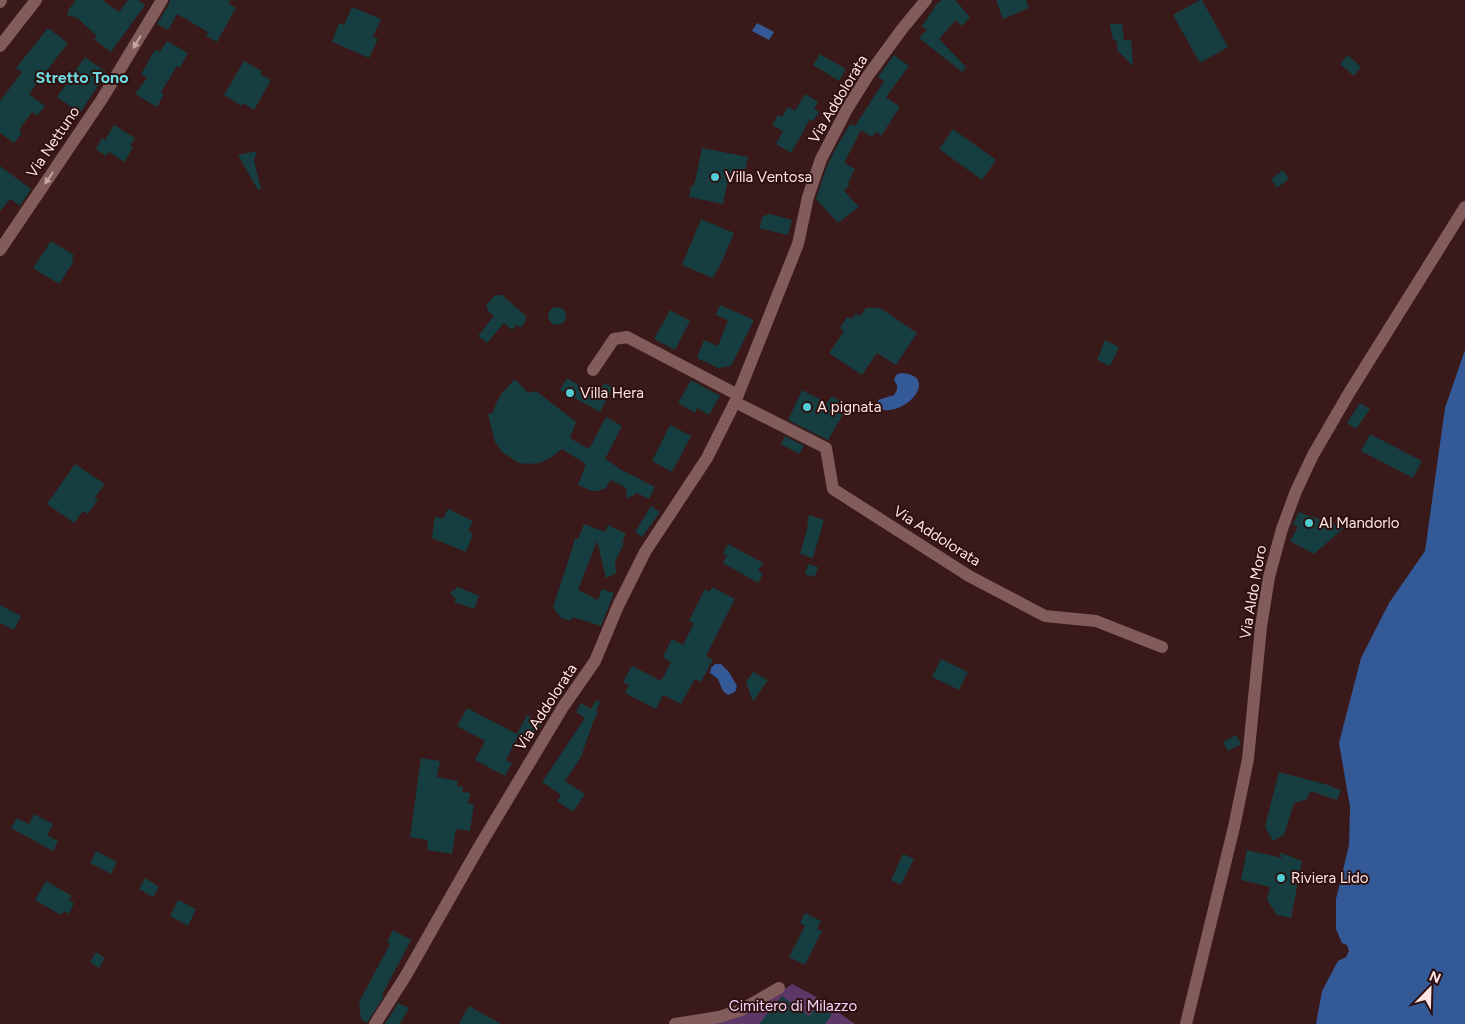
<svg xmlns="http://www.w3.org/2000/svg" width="1465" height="1024" viewBox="0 0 1465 1024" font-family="Figtree,sans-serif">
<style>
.green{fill:#5d3867}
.water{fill:#335997}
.building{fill:#163d3f}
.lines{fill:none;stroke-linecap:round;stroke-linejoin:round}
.minor{stroke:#815c5b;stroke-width:12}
.oneway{fill:#c5a7a6}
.poi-dot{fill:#51ccd2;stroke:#2f1011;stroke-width:2}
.labels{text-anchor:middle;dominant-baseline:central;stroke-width:4;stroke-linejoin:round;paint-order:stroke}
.street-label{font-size:15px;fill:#fce5e4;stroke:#2f1011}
.poi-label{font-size:15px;fill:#fce5e4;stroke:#2f1011;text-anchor:start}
.park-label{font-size:15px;fill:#f2d6f9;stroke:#2f1011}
.neighbourhood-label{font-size:16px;font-weight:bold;fill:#6edbe0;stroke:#2f1011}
</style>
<rect width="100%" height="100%" fill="#3a191a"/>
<path class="green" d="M792,984L815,996L855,1024H693L785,989Z"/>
<path class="water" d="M757,23L774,32L769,40L752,31Z
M1465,350V1024H1316L1322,991L1338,961L1346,957L1349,951L1347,945L1342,943L1336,929V899L1349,845L1350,807L1339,743L1361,658L1389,603L1425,551L1445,408Z
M901,373C937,375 912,409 889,410C886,411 881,409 878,408V400L894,395L897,390V385L894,380L896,375Z
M715,664H721L729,672L737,686L735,692L728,695L723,691L718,679L710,673L711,668Z"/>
<path class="building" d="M76,0H102L119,12L128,0H138L145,5L111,52L94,39L97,36L77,18L67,15L69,9Z
M170,0H230L228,3L236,8L217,42L206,36L208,32L177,14L168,30L157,24L169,4Z
M942,0H955L970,17L962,26L956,20L939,39L966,67L962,72L919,38L927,30L922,26L936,5Z
M996,0H1026L1029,8L1003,19Z
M1200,0H1202L1228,47L1200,63L1173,15Z
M352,7L381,19L373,37L378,39L369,58L332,42L339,23L344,25Z
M1110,24H1122L1124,40H1122H1131L1133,66L1118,51L1116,40H1113Z
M48,28L68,43L29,94L45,106L37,116L32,112L19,130L22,133L14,143L0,133V101L22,72L16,68Z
M167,41L188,53L180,68L177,66L161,92L164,94L157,107L135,94L147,78L141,74L155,50L160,52Z
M820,54L846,69L839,81L813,65Z
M894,55L909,66L886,97L900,107L881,136L876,132L872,137L861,130L844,163L855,169L848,183L850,184L844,191L859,207L838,223L816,199L827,166L837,146L850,124L855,126L884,81L878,77Z
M1348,55L1361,67L1354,76L1340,64Z
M85,57L105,71V75L80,113L57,97Z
M244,61L262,71L260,74L271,80L254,110L243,103L242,106L224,95Z
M805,94L818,102L814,109L819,112L813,121L810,119L791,153L776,144L783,131L772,125L778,115L782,117L788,107L795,111Z
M114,125L135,138L130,146L133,148L124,162L109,152L106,156L96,149L102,138L105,140Z
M953,129L996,160L982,180L939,149Z
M702,148L748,157L745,173L735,171L733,181L728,180L723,204L689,197L691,185L694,186Z
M257,151L254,160L261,189L258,190L238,155Z
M0,166L31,189L20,206L10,199L0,211Z
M1283,170L1289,179L1277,188L1271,179Z
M770,214L792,220L788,235L759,228L763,216Z
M701,219L734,233L723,259L713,278L682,265Z
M51,241L74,255L71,259L74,261L59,284L33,268Z
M495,295H502L526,316V320L521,328L517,325L512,330L504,323L487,343L478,336L494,316L488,311L486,305Z
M720,305L754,320L731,366L718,368L697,358L704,340L718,346L728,320L716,315Z
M548 316a9 9 0 1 1 18 0a9 9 0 1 1-18 0Z
M866,308H880L917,333L896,365L877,353L862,375L829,353L844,331L840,328L847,317L852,319L856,313L860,316Z
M670,310L690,321L675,350L654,339Z
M1105,340L1119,347L1110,366L1097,360Z
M567,378L597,397L604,383L613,388L600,412L560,390Z
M515,379L528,393L536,391L576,422L570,438L589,449L606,417L622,426L605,459L618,467V468L655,487L649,499L637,493L627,499L626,488L611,480L606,488L598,491H592L578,485L586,464L562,449L549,459L539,463L529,464L519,463L502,452L495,442L488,414L493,413L496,403L502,393Z
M691,380L720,396L709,415L697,408L695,413L678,403Z
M802,390L827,403L832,396L848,406L828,440L788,420Z
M1360,403L1370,409L1356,429L1347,423Z
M670,425L691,436L672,472L652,461Z
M1370,434L1422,461L1413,478L1361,451Z
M785,436L804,446L799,454L781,444Z
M75,464L105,484L95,497L98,499L88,514L83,511L74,523L47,504Z
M651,506L660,512L642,537L635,532Z
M448,509L473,521L468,531L473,534L466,552L432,538L435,516L443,519Z
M1299,512L1344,528L1314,554L1290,541L1298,527L1293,524Z
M809,515L824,520L813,558L800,554L808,526L807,525Z
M584,524L605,532L608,525L626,534L622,542L624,543L615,562L616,573L606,578L597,541L578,590L598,600L602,589L614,593L601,626L572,617L571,621L561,618L553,607L573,546L575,538L578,539Z
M728,544L763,563L758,571L763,574L758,583L723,563L727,555L723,553Z
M808,564L818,567L815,577L805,574Z
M458,587L479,596L474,609L454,602L456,599L450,593Z
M712,587L735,599L706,656L713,660L701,682L695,679L681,704L663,695L656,709L625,693L629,685L623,682L632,666L661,681L671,662L663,657L672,639L683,645L694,623L689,621L705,589L710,592Z
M0,605L21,616L14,630L0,623Z
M941,659L968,672L959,690L932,677Z
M753,672L768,680L753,702L746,682Z
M596,700L600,701L596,712L598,713L593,722L581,757L565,781L585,794L573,812L557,801L561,795L542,782L585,718L576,712L581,703L591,709Z
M467,708L519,735L506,760L512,763L505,776L475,760L485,741L457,726Z
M527,715L542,723L531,742L517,734Z
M1236,735L1241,744L1228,751L1223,742Z
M421,758L440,761L437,777L458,781L457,786L463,787L462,792L470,793L468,804H474L470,831L456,829L452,854L427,850L428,840L410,837Z
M1279,772L1332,786V787L1341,790L1337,800L1310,791L1307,799L1294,803L1284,835L1273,841L1265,827Z
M34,814L53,824L47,835L58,841L53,851L11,828L17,818L29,824Z
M1247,850L1282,858L1279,852L1302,861L1291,918L1277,915L1267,900L1270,887L1241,880Z
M96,851L117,862L111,874L90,863Z
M903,854L914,859L901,885L891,880Z
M145,878L159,887L153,897L139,889Z
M46,881L72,896L69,900L74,903L69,914L64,911L61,915L35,900Z
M178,900L196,909L188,926L170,916Z
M805,913L821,921L817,929L822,931L805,965L789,957L805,926L800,923Z
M393,930L411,940L382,995L384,996L367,1023L361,1019L359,1002L390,944L387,942Z
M96,952L105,958L99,968L90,962Z
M782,996L809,1016L819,1004L832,1015L825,1024H759Z
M398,1003L409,1008L400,1024H385Z
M469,1006L501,1024H459Z"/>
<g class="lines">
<path class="minor" d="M0,2L1,0
M0,46L36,0
M0,250L102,99L162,0
M593,370L614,339L627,337L738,395
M735,402L826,448L833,489L969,576L1045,616L1096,621L1162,647
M375,1024L405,977L479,847L563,707L595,661L618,606L645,552L707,458L735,402L798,244L808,197L821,159L847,109L867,77L902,29L926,0
M675,1024L719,1017L741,1010L779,988
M1186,1024L1234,827L1248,759L1261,627L1269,577L1282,529L1296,491L1313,455L1349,393L1465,207"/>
</g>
<defs><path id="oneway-solid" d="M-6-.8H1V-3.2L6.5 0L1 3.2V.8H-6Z" transform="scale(1.25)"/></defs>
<g class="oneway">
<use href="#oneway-solid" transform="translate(137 42) rotate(121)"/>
<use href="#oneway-solid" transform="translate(49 178) rotate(124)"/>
</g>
<g class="poi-dot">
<circle cx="715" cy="177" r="5"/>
<circle cx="570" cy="393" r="5"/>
<circle cx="807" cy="407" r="5"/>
<circle cx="1309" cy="523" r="5"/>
<circle cx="1281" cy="878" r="5"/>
</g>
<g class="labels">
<g class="street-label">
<text transform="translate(838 99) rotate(-59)">Via Addolorata</text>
<text transform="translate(53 142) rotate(-56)">Via Nettuno</text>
<text transform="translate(937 536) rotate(32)">Via Addolorata</text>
<text transform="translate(1253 592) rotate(-80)">Via Aldo Moro</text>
<text transform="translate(546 707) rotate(-57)">Via Addolorata</text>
</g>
<g class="poi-label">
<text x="725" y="177">Villa Ventosa</text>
<text x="580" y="393">Villa Hera</text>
<text x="817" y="407">A pignata</text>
<text x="1319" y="523">Al Mandorlo</text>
<text x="1291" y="878">Riviera Lido</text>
</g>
<g class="park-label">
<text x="793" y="1006">Cimitero di Milazzo</text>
</g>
<g class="neighbourhood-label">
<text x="82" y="77">Stretto Tono</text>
</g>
</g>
<g transform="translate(1430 989) rotate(23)" stroke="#2f1011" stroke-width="4" paint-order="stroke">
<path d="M0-4L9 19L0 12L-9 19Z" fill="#fce5e4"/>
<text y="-8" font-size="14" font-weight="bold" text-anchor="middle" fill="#fce5e4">N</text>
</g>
</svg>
